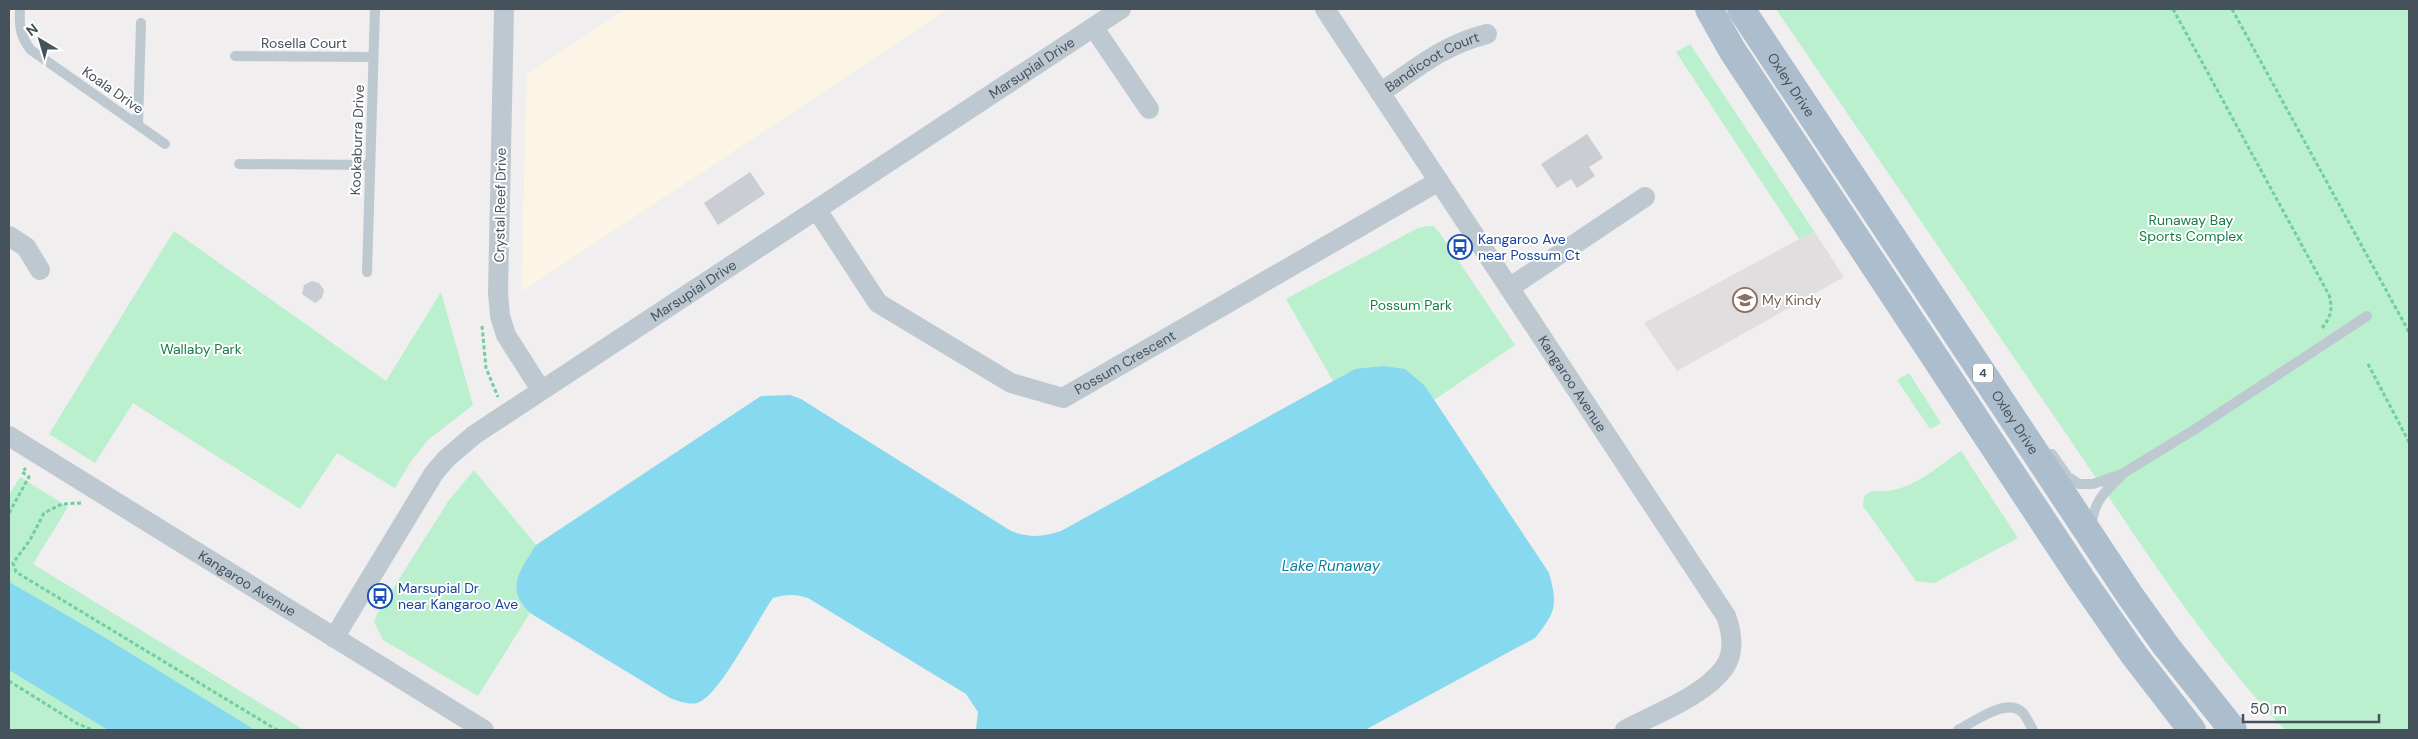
<svg xmlns="http://www.w3.org/2000/svg" width="2418" height="739" viewBox="0 0 2418 739" font-family="'DM Sans',sans-serif">
<style>
.commercial{fill:#fcf5e6}
.education{fill:#e1dee0}
.green{fill:#baf0ce}
.water{fill:#86d9ee}
.building{fill:#cacdd3}
.lines{fill:none;stroke-linecap:round;stroke-linejoin:round}
.path{stroke:#72ce9f;stroke-width:3;stroke-dasharray:4 2.5;stroke-linecap:butt}
.service{stroke:#bec8d0;stroke-width:10}
.minor{stroke:#bec8d0;stroke-width:20}
.primary{stroke:#acbecd;stroke-width:28}
.labels{text-anchor:middle;dominant-baseline:central;stroke-width:4;stroke-linejoin:round;paint-order:stroke}
.shield{fill:#fff;stroke:#7d858c;stroke-width:1}
.shield-label{font-size:12px;font-weight:bold;fill:#45515b}
.street-label{font-size:14px;fill:#45515b;stroke:#fff}
.park-label{font-size:14px;fill:#157e48;stroke:#fff}
.transit-label{font-size:14px;fill:#164399;stroke:#fff;text-anchor:start}
.education-label{font-size:14px;fill:#785e54;stroke:#fff;text-anchor:start}
.water-label{font-size:15px;font-style:italic;fill:#0a7f9c;stroke:#fff}
</style>
<rect width="100%" height="100%" fill="#f0eeee"/>
<path class="commercial" d="M626,9H948L521,292L527,74Z"/>
<path class="education" d="M1814,231L1844,277L1677,371L1644,323Z"/>
<path class="green" d="M1776,9H2409V730H2285C2202,642 2137,538 2069,438C1971,295 1874,152 1776,9Z
M1690,44L1814,231L1799,239L1676,52Z
M1427,226H1434L1441,235L1515,345L1434,400L1425,386L1355,369L1333,381L1286,299L1418,228Z
M174,231L386,381L441,292L473,405L428,440L411,461L395,488L337,453L300,509L133,403L95,463L49,434Z
M1909,373L1941,423L1930,429L1897,380Z
M1961,451L2018,538L1934,583L1916,581L1863,506L1864,497C1873,487 1881,493 1893,490C1917,486 1941,464 1961,451Z
M474,470L536,545C520,571 504,588 530,613L478,696L383,640L374,622L377,614L449,500Z
M20,477L68,507L33,564L304,730H9V495Z"/>
<path class="water" d="M1383,366L1405,369L1425,386L1549,573C1558,605 1556,612 1535,638L1365,730H976L978,712L966,694L808,598C795,594 786,594 773,598C757,620 719,697 697,703C689,705 678,701 670,698L530,613C504,588 520,571 536,545L761,396L790,395L801,399L1011,531C1029,538 1043,537 1061,531L1355,369Z
M9,582L94,631L255,730H108L9,670Z"/>
<path class="building" d="M1587,134L1603,158L1589,167L1595,176L1577,188L1571,179L1557,188L1541,164Z
M750,172L765,194L718,225L704,203Z
M312,281L319,283L324,290L322,298L315,303L302,294L304,285Z"/>
<g class="lines">
<path class="path" d="M2173,9L2329,295C2333,309 2331,317 2322,328
M2232,9L2409,332
M482,326L486,368L498,397
M2368,364L2409,442
M81,503L62,504L44,513L30,540L13,563L16,572L277,730
M9,513L29,477L22,472L26,468
M9,681L78,724L93,730"/>
<path class="service" d="M20,9C19,25 20,37 31,50L165,144
M235,56L373,57
M138,125L141,23
M239,164L370,165
M367,272L375,9
M2052,454L2068,477L2079,484H2093L2122,474L2197,428L2367,316
M2092,527C2092,504 2104,492 2120,477
M1958,730C1974,722 2007,696 2023,713C2027,718 2030,725 2033,730"/>
<g class="minor">
<path d="M504,9L498,293L500,316L506,335L541,390"/>
<path id="s1" d="M1325,9L1726,616C1732,632 1735,653 1724,668C1704,696 1655,714 1625,730"/>
<path d="M1094,28L1149,109"/>
<path id="s2" d="M1380,93C1417,68 1443,45 1487,34"/>
<path id="s3" d="M817,210L878,303L1011,383L1063,398L1439,181"/>
<path d="M9,236L26,247L40,270"/>
<path d="M1509,288L1645,197"/>
<path id="s4" d="M9,436L484,730"/>
<path id="s5" d="M334,638L434,473L446,459L474,435L1121,9"/>
</g>
<g class="primary">
<path d="M1709,9L1732,50L2082,580L2134,655L2192,730"/>
<path id="s6" d="M1741,9L2131,597L2166,646L2233,730"/>
</g>
</g>
<defs>
<symbol id="bus-ring" viewBox="-11 -11 22 22"><circle r="9.5" fill="#fff" stroke="#1a4fb4" stroke-width="1.5"/><path d="M-5-6H5V4H4V6H2V4H-2V6H-4V4H-5ZM-3.5-4V0h7V-4ZM-3.5 1.2v1.5H-2V1.2ZM2 1.2v1.5H3.5V1.2Z" fill="#1a4fb4"/></symbol>
<symbol id="school-ring" viewBox="-11 -11 22 22"><circle r="9.5" fill="#fff" stroke="#8d6e63" stroke-width="1.5"/><path d="M0-5L7-2L0 1L-7-2ZM-4 1L0 2.5L4 1V4Q0 6-4 4Z" fill="#8d6e63"/></symbol>
</defs>
<g fill-rule="evenodd">
<use href="#bus-ring" x="1446" y="233" width="28" height="28"/>
<use href="#school-ring" x="1731" y="286" width="28" height="28"/>
<use href="#bus-ring" x="366" y="582" width="28" height="28"/>
</g>
<g class="labels">
<rect class="shield" x="1973" y="363.5" width="20" height="19" rx="4"/>
<g class="shield-label">
<text x="1983" y="373">4</text>
</g>
<g class="street-label">
<text x="304" y="43">Rosella Court</text>
<text stroke="none"><textPath href="#s2" startOffset="61">Bandicoot Court</textPath></text>
<text stroke="none"><textPath href="#s5" startOffset="916">Marsupial Drive</textPath></text>
<text stroke="none"><textPath href="#s6" startOffset="91">Oxley Drive</textPath></text>
<text transform="translate(113 90) rotate(35)">Koala Drive</text>
<text transform="translate(357 140) rotate(-88)">Kookaburra Drive</text>
<text transform="translate(500 205) rotate(-89)">Crystal Reef Drive</text>
<text stroke="none"><textPath href="#s5" startOffset="511">Marsupial Drive</textPath></text>
<text stroke="none"><textPath href="#s3" startOffset="392">Possum Crescent</textPath></text>
<text stroke="none"><textPath href="#s1" startOffset="449">Kangaroo Avenue</textPath></text>
<text stroke="none"><textPath href="#s6" startOffset="496">Oxley Drive</textPath></text>
<text stroke="none"><textPath href="#s4" startOffset="280">Kangaroo Avenue</textPath></text>
</g>
<g class="park-label">
<text x="2191" y="220">Runaway Bay<tspan x="2191" dy="16">Sports Complex</tspan></text>
<text x="1411" y="305">Possum Park</text>
<text x="201" y="349">Wallaby Park</text>
</g>
<g class="transit-label">
<text x="1478" y="239">Kangaroo Ave<tspan x="1478" dy="16">near Possum Ct</tspan></text>
<text x="398" y="588">Marsupial Dr<tspan x="398" dy="16">near Kangaroo Ave</tspan></text>
</g>
<g class="education-label">
<text x="1762" y="300">My Kindy</text>
</g>
<g class="water-label">
<text x="1331" y="566">Lake Runaway</text>
</g>
</g>
<rect width="2418" height="739" fill="none" stroke="#45515b" stroke-width="20"/>
<g transform="translate(40 40) rotate(322)" stroke="#ffffff" stroke-width="4" paint-order="stroke">
<path d="M0-4L9 19L0 12L-9 19Z" fill="#45515b"/>
<text y="-8" font-size="14" font-weight="bold" text-anchor="middle" fill="#45515b">N</text>
</g>
<path d="M2243 714v8h136v-8" fill="none" stroke="#45515b" stroke-width="2.5"/>
<text x="2250" y="714" font-size="15" fill="#45515b" stroke="#ffffff" stroke-width="4" paint-order="stroke">50 m</text>
</svg>
